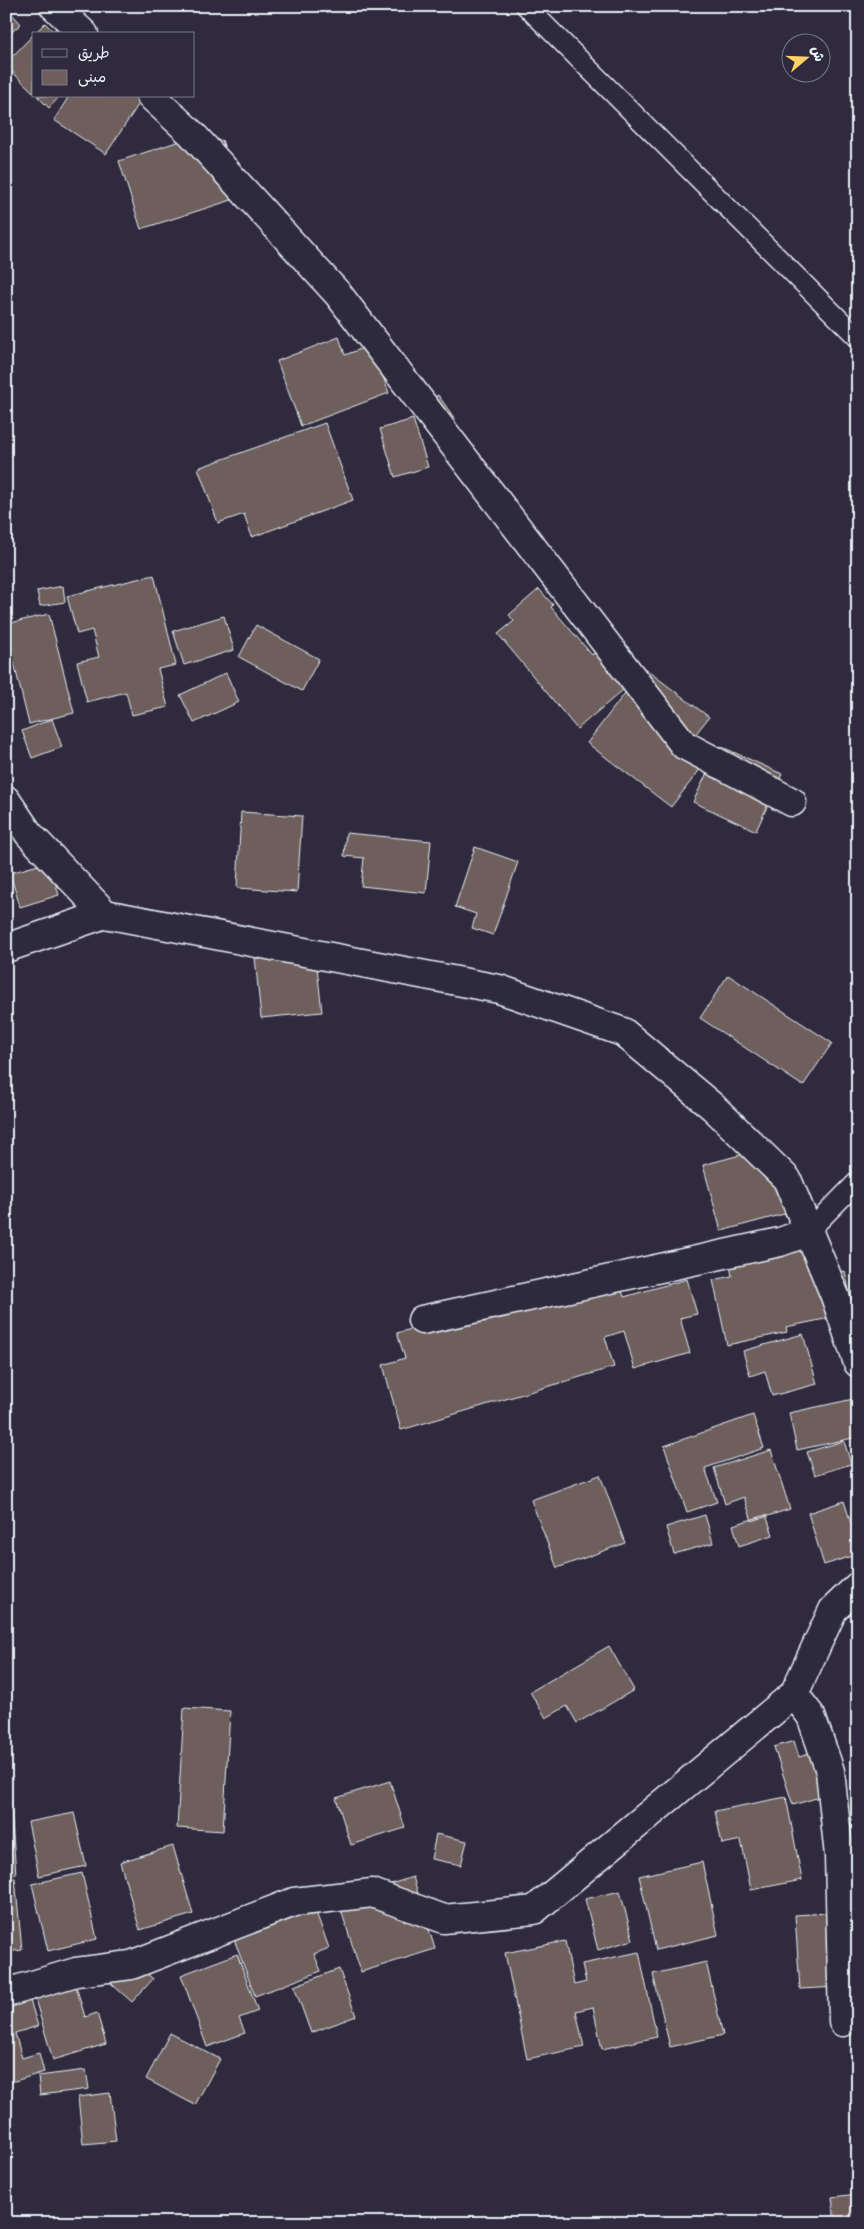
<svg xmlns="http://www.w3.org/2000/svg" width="864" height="2229" viewBox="0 0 864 2229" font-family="'Shantell Sans','Playpen Sans Arabic',sans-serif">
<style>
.building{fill:#6e5e5c;stroke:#e8f1f8}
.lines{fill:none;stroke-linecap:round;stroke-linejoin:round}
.service-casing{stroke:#e8f1f8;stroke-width:22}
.minor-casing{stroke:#e8f1f8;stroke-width:31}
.tertiary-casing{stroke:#e8f1f8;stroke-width:31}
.service{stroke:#2f2a3d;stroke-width:19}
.minor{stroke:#2f2a3d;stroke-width:28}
.tertiary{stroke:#2f2a3d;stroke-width:28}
</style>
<rect width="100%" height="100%" fill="#2f2a3d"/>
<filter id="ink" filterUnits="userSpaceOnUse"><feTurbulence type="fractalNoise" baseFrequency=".02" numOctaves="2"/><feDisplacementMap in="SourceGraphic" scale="10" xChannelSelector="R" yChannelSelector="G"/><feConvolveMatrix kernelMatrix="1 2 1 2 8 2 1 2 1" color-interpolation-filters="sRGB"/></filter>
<g filter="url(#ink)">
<path class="building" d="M6,7L21,24L6,37Z
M67,17L85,34H34L45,23L53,31Z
M34,34V93L6,66V63Z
M37,96H60L49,108Z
M69,96H144L106,154L54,120Z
M189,138L193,150L222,140L241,197L141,229L119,161Z
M339,337L345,355L371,345L389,393L301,426L277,361Z
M438,395L455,419L446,425L429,401Z
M413,419L428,467L395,477L380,429Z
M325,423L353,500L252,537L244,514L218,523L198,468Z
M154,575L176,665L158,669L168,707L132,715L126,692L87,702L77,662L99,657L92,630L77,634L67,596Z
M63,586L65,602L40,606L37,591Z
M539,589L553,605L551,607L592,655L612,637L643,673L577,729L498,634L514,621L509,615Z
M49,614L74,713L29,724L6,631V624Z
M224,616L234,650L184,665L173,631Z
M256,625L319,659L302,691L239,657Z
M644,668L709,717L695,735L715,750L671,807L587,743Z
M226,673L239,702L194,723L180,695Z
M52,719L62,747L32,758L22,731Z
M720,746L782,774L756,831L693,802Z
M241,812L302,816L297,892L237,888Z
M346,833L431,841L426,893L361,886L364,858L344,856Z
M475,847L518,862L493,935L472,928L476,914L455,907Z
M49,862L59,895L20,907L10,873Z
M314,941L322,1012L261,1018L254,947Z
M728,975L832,1043L803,1086L700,1018Z
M774,1146L785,1190L799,1210L721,1231L703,1165Z
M823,1230L833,1273L845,1271L854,1313L786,1327L787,1332L727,1345L713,1280L732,1276L727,1251Z
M616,1271L624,1297L687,1279L697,1314L680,1318L690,1353L635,1369L624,1331L605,1337L614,1367L401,1430L383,1365L405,1358L397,1333Z
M803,1334L817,1384L772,1396L765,1371L750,1376L743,1351Z
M858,1398V1437L797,1450L789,1413Z
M753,1415L764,1448L705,1468L717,1502L687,1512L664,1446Z
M844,1441L851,1464L815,1475L807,1452Z
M771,1450L790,1509L752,1521L744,1497L725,1504L714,1468Z
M600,1475L625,1543L557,1568L531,1500Z
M844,1501L858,1545V1554L824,1565L808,1513Z
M705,1515L713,1543L674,1554L666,1527Z
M766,1515L773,1535L739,1546L733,1525Z
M609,1646L634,1690L577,1723L567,1706L546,1718L530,1692Z
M184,1708L230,1711L223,1831L177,1828Z
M794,1741L799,1757L830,1747L843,1790L793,1805L774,1747Z
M390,1781L405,1828L351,1845L336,1798Z
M6,1797H10L16,1874L6,1875Z
M786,1797L802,1880L751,1890L741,1840L722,1844L715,1811Z
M74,1813L86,1866L39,1876L28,1822Z
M436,1834L467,1841L461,1865L431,1859Z
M173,1846L193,1914L140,1930L120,1862Z
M702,1862L718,1935L656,1950L639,1876Z
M82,1873L97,1939L48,1951L32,1884Z
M413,1877L435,1949L361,1972L338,1901Z
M6,1878H15L22,1950L6,1952Z
M620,1891L633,1940L598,1950L585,1899Z
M309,1893L329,1948L314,1954L321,1971L255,1996L228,1923Z
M858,1911V1986L800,1989L795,1915Z
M565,1941L574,1985L586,1982L582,1964L639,1952L657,2037L602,2049L593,2007L576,2011L584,2047L527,2059L505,1953Z
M126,1954L153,1979L132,2002L105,1978Z
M237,1954L258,2011L239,2018L245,2033L207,2047L181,1975Z
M706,1962L723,2035L670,2047L653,1974Z
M339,1969L356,2016L311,2033L294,1986Z
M74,1979L85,2017L97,2013L106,2044L53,2060L33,1992Z
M28,1994L38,2026L15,2033L22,2058L39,2053L44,2072L8,2083L6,2001Z
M170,2033L220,2059L195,2105L146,2079Z
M86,2070L89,2089L40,2095L38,2076Z
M110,2093L116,2141L83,2144L78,2097Z
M858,2194V2223H835L832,2197Z"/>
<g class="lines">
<defs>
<path id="service" d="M526,6L858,338
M808,1232L858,1181"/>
<path id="minor" d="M54,6L84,34
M151,96L192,134L338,294L684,745L792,802
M6,948L105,914
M422,1320L780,1242L808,1232
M794,1694L811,1716L830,1771L839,1856L843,2022
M6,1993L76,1972L131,1965L294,1902L372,1893L444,1919L534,1910L794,1694L833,1610L858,1586"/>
<path id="tertiary" d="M6,800L29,834L105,914L499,989L623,1032L713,1107L787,1179L835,1296L858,1363"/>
</defs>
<use href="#service" class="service-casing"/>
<use href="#minor" class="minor-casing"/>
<use href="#tertiary" class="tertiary-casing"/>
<use href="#service" class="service"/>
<use href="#minor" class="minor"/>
<use href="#tertiary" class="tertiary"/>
</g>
</g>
<rect width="864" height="2229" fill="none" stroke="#2f2a3d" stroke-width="25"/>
<rect x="12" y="12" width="839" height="2204" fill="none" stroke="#e8f1f8" stroke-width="2" filter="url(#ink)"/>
<rect x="32" y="32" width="162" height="65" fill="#2f2a3d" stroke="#797a88"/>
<rect x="42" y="49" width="25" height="8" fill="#2f2a3d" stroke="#797a88"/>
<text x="78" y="58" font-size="15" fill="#e8f1f8">طريق</text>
<rect x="42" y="70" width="25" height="15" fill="#6e5e5c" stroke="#797a88"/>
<text x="78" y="82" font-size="15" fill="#e8f1f8">مبنى</text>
<g transform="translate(806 58) rotate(71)"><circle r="24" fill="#2f2a3d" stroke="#797a88"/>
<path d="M0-4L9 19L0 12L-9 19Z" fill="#ffd166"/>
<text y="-8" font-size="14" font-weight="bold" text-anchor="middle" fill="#e8f1f8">ش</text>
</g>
</svg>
